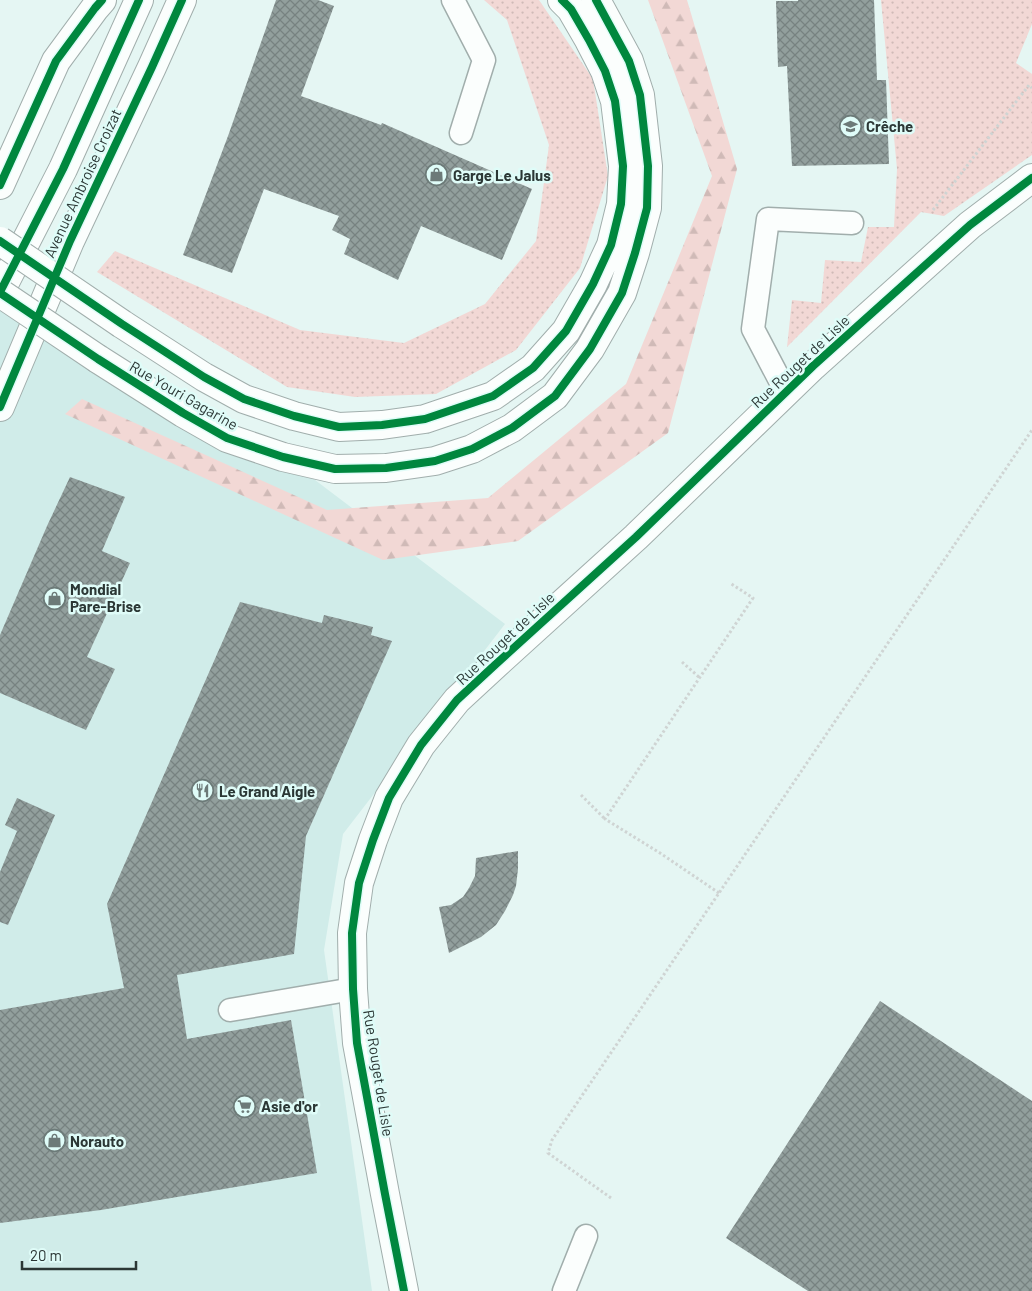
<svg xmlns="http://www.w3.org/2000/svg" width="1032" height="1291" viewBox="0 0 1032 1291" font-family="Barlow,sans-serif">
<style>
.built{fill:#d0ece9}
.grass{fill:url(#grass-dots)}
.forest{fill:url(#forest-firs)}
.building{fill:url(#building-cross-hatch)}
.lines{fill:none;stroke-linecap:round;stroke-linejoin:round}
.service-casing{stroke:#a1aeac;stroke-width:25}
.minor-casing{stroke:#a1aeac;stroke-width:30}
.tertiary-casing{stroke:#a1aeac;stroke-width:30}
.secondary-casing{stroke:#a1aeac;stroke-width:30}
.path{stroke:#cfd4d3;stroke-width:3;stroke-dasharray:2.5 2.5;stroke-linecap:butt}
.service{stroke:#fbfefd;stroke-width:22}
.minor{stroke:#fbfefd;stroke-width:28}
.tertiary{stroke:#fbfefd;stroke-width:28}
.secondary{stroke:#fbfefd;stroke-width:28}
.tertiary-bridge-casing{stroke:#a1aeac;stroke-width:30;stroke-linecap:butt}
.tertiary-bridge{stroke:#fbfefd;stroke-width:28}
.cycleway-casing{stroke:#dffcf8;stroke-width:11}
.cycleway{stroke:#00873e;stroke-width:8}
.labels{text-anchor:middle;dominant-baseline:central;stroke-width:5;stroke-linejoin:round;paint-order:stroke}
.poi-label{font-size:15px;font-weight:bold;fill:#2b3735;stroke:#dffcf8;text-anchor:start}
.street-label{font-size:15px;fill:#2b3735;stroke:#dffcf8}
</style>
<defs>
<pattern id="grass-dots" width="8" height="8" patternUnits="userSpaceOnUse" patternTransform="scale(1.25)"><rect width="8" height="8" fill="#f2d8d5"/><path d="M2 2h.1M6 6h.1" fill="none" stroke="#d0bab7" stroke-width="1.8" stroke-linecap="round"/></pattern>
<pattern id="forest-firs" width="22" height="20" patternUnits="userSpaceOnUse" patternTransform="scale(1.25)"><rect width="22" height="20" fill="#f2d8d5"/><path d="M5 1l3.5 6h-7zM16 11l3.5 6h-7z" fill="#d0bab7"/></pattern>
<pattern id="building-cross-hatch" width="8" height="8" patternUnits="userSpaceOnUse" patternTransform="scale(1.25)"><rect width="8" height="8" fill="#929f9d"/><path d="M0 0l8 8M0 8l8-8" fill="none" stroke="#778281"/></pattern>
</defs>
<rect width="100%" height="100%" fill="#e5f6f3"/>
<path class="built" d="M0,294L290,461L505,624L343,834L324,950L372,1291H0Z"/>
<path class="grass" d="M484,0H539L593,79L608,176L580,268L516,350L436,394L355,397L287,387L97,272L115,251L300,330L404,343L485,304L536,241L549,145L507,20Z
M881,0H1032V24L1016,63L1032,74V155L944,216L921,212L787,347L792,300L821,303L825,260L861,262L868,227H894L897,169Z"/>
<path class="forest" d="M648,0H687L737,169L668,433L518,541L383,560L65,414L82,399L327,510L488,498L626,384L712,176Z"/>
<path class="building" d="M276,0H318L334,6L301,96L381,125L382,123L532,189L502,260L421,226L398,280L344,254L350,239L332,230L339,216L264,189L232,273L183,255L228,136Z
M798,0H874L877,80H886L889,164L792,166L787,66L778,67L776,1H798Z
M70,477L125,497L102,551L130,563L87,657L115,669L86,730L0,693V635L47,526Z
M240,602L322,623L324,615L373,627L371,635L392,641L306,836L294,954L177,975L187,1039L291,1020L317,1173L101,1210L0,1223V1010L124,988L107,904Z
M17,798L55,815L8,925L0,922V872L17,831L5,825Z
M518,851V869L516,886L513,895L505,911L496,925L481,937L449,953L439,907L451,905L463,897L469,888L475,876L476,858Z
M880,1001L1032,1101V1291H808L726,1238Z"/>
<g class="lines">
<defs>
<path id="service" d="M453,0L484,60L461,133
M786,392L753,329L768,219L852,223
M230,1010L353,989
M564,1291L586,1236"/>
<path id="minor" d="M0,185L56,61L95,8L102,0"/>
<path id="tertiary" d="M122,324L204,377L244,399L294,416L339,427L382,425L425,419L493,396L533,368L566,331L593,284L611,245L621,204L623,166L615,101L605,71L589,40L571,9L562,0
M98,359L183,413L227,438L283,457L335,469L386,468L435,461L472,449L512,428L555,396L590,349L622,293L635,253L647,208L648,166L640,95L629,61L596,0
M404,1291L385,1194L357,1043L353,989L352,933L359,883L373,840L389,798L421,745L457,700L496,664L636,537L813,366L970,225L1032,178"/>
<path id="secondary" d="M0,292L63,169L139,0
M0,407L70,241L152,67L182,0"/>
</defs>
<use href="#service" class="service-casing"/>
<use href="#minor" class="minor-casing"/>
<use href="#tertiary" class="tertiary-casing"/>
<use href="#secondary" class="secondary-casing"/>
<path class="path" d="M933,210L1029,85L1032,88
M682,662L700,678
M581,795L605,819
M719,893L660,853L605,819L753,598L730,583
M611,1198L548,1153L552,1140L1032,430"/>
<use href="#service" class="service"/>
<use href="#minor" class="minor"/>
<use href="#tertiary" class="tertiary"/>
<use href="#secondary" class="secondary"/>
<defs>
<path id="tertiary-bridge" d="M0,241L122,324
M0,293L98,359"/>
</defs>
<use href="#tertiary-bridge" class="tertiary-bridge-casing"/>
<use href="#tertiary-bridge" class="tertiary-bridge"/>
<defs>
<path id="cycleway" d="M0,185L56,61L95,8L102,0
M0,241L122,324L204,377L244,399L294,416L339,427L382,425L425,419L493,396L533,368L566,331L593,284L611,245L621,204L623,166L615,101L605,71L589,40L571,9L562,0
M0,292L63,169L139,0
M0,293L98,359L183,413L227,438L283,457L335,469L386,468L435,461L472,449L512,428L555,396L590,349L622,293L635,253L647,208L648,166L640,95L629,61L596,0
M0,407L70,241L152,67L182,0
M404,1291L385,1194L357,1043L353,989L352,933L359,883L373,840L389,798L421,745L457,700L496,664L636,537L813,366L970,225L1032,178"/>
</defs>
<use href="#cycleway" class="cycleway-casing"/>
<use href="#cycleway" class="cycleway"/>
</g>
<defs>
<symbol id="school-ring" viewBox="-11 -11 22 22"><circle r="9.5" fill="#dffcf8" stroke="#6c7a78" stroke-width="1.5"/><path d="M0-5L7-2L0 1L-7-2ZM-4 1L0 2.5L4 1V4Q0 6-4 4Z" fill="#6c7a78"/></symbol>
<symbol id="shop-ring" viewBox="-11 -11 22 22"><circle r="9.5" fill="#dffcf8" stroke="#6c7a78" stroke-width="1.5"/><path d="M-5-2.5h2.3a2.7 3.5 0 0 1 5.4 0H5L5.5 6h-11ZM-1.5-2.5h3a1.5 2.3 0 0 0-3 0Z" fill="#6c7a78"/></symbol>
<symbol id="restaurant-ring" viewBox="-11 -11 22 22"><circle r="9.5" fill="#dffcf8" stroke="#6c7a78" stroke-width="1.5"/><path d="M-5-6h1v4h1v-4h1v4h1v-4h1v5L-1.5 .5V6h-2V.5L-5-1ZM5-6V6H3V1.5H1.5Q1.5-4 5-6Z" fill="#6c7a78"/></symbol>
<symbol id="supermarket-ring" viewBox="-11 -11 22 22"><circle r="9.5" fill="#dffcf8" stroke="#6c7a78" stroke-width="1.5"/><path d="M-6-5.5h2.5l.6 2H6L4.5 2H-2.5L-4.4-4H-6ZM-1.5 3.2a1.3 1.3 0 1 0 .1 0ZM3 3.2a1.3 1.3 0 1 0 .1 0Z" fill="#6c7a78"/></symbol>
</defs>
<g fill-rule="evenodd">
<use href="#school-ring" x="838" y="114" width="25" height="25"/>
<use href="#shop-ring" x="424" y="162" width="25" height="25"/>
<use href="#shop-ring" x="42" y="586" width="25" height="25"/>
<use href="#restaurant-ring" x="190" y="778" width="25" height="25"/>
<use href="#supermarket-ring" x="232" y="1094" width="25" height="25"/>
<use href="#shop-ring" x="42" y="1128" width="25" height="25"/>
</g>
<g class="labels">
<g class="poi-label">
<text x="866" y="126">Crêche</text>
<text x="453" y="175">Garge Le Jalus</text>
<text x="70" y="589">Mondial<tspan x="70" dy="17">Pare-Brise</tspan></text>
<text x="219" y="791">Le Grand Aigle</text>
<text x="261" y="1106">Asie d'or</text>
<text x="70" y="1141">Norauto</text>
</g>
<g class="street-label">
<text transform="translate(82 183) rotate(-65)">Avenue Ambroise Croizat</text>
<text transform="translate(800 361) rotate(-43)">Rue Rouget de Lisle</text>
<text transform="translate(184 395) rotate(30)">Rue Youri Gagarine</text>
<text transform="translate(505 638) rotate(-43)">Rue Rouget de Lisle</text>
<text transform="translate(379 1073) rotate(81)">Rue Rouget de Lisle</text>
</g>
</g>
<path d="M22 1261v8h114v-8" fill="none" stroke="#2b3735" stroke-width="2.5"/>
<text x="30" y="1261" font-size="15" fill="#2b3735" stroke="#dffcf8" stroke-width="4" paint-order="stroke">20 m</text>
</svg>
